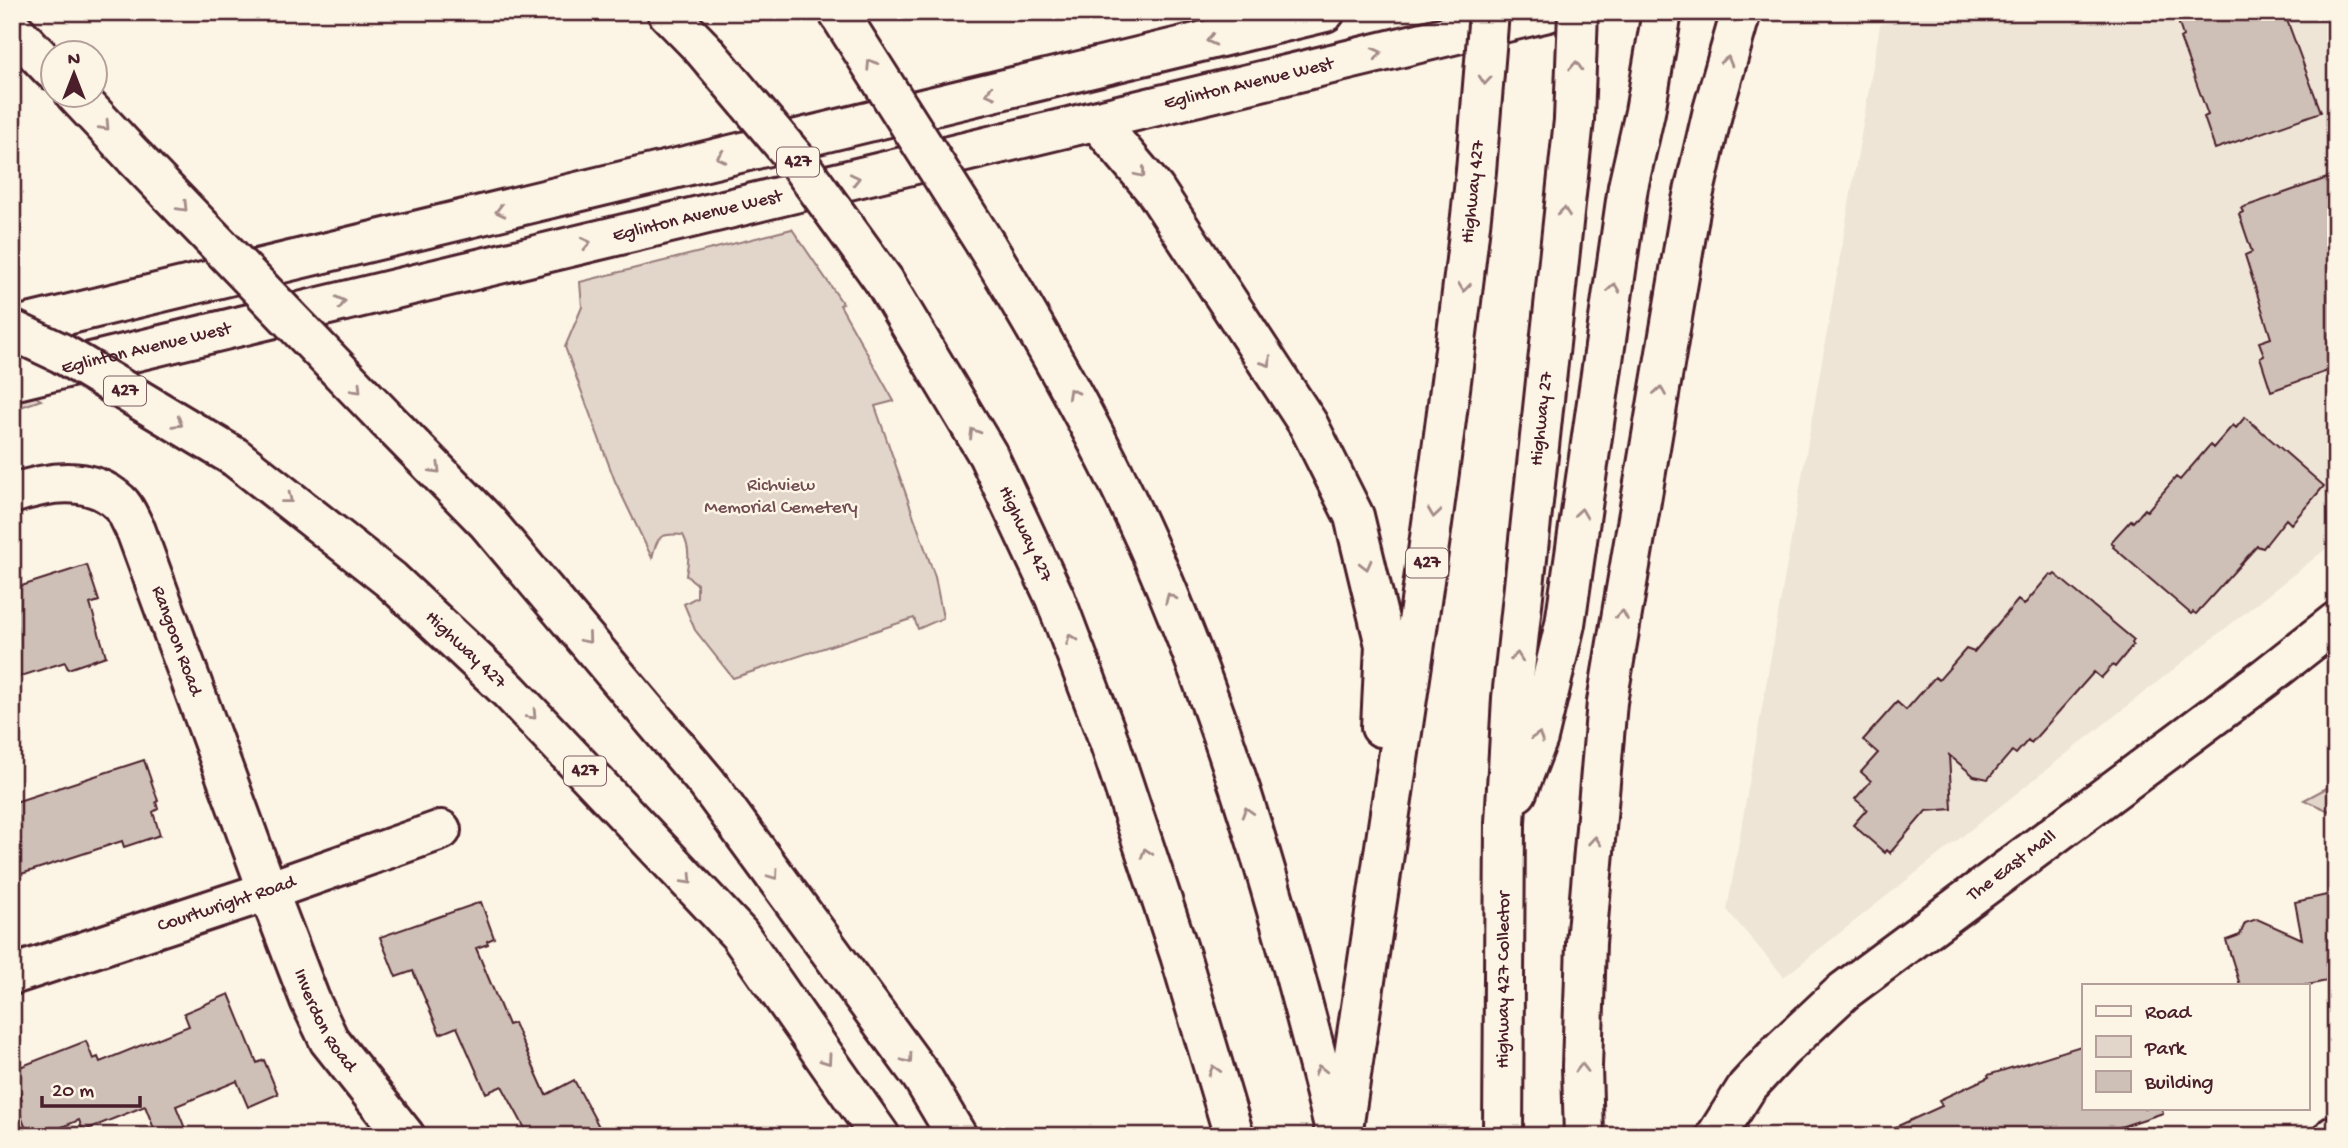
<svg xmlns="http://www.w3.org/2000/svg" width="2348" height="1148" viewBox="0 0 2348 1148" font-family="'Gochi Hand',sans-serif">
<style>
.built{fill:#eee5d7}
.green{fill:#e2d5ca;stroke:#967a7a;stroke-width:2}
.building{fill:#cfc0b7;stroke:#4a1f2b;stroke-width:2}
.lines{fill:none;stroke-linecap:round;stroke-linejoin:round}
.minor-casing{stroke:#4a1f2b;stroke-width:44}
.major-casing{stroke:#4a1f2b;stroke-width:44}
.highway-casing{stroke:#4a1f2b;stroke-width:44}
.minor{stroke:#fcf5e5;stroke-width:38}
.major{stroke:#fcf5e5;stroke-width:38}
.highway{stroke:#fcf5e5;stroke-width:38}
.highway-bridge-casing{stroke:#4a1f2b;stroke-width:44;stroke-linecap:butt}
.highway-bridge{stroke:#fcf5e5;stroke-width:38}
.oneway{stroke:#a38a88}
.labels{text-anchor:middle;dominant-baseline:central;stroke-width:5;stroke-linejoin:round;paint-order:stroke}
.shield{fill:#fcf5e5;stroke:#7f5f63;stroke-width:2}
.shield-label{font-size:18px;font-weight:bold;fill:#4a1f2b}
.street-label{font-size:19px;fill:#4a1f2b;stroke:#fcf5e5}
.park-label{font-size:19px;fill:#704c53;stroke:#fcf5e5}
</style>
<rect width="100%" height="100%" fill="#fcf5e5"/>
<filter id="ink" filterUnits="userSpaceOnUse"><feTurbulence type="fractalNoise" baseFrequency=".0143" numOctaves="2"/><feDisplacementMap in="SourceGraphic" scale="14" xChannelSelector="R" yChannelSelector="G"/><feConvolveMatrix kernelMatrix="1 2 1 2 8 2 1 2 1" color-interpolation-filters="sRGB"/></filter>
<g filter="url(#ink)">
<path class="built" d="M1920,12H2328L2336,35V541L1784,977L1727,910L1880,25Z"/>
<path class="green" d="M792,229L843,304L840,305L894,401L875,406L935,577L943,618L918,629L914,618L733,678L695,630L684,604L697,597V584L686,575C689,560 690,548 683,535C660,533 657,536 652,558L615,481L565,347L582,307L580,282Z
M29,393L41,400L12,410V398Z
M2336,783V814L2304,800Z"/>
<path class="building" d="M2175,12H2284L2321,112L2215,149L2204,117L2208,115L2180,38L2183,36Z
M2336,175V368L2271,391L2260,357L2264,355L2259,342L2271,338L2245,255L2252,252L2239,214L2243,212L2241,208Z
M2245,417L2324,486L2291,524L2286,519L2263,548L2257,546L2196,614L2193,612L2191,614L2113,547L2114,545L2111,542L2131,520L2133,522L2145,509L2147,511L2176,477L2180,480L2210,445L2213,448L2233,425L2236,428Z
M87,565L99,601L90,604L106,656L68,669L65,662L12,679V589Z
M2050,574L2053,576L2055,574L2134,640L2132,643L2133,645L2115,667L2113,665L2101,678L2094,672L2031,743L2028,740L2016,754L2012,751L1988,779L1974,776L1949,755L1952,809L1926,811L1890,853L1887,850L1885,853L1853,825L1867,809L1855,799L1871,781L1861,772L1878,753L1863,740L1897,702L1906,710L1935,677L1939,680L1966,649L1974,652L2018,600L2024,605Z
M144,760L158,801L156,802L158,809L153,812L160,835L124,847L122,841L12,877V803Z
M2336,893V979L2308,985H2240L2226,940L2240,935L2245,923L2257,919L2302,939L2295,902Z
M481,902L494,938L487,941L488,944L476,948L508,1025L514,1023L546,1095L574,1080L604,1136H529L502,1086L486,1093L457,1027L440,1034L413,971L396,977L380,937Z
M229,994L257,1063L264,1060L278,1094L248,1107L237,1081L176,1106L188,1136H157L145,1106L83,1131L79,1120L40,1136H29L15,1102L22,1100L12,1070L86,1041L93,1059L98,1057L100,1062L189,1026L184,1013Z
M2084,1045V1108H2162L2163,1113L2093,1136H1876L1942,1106L1939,1100L1989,1077L1988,1075Z"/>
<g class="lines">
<defs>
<g id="minor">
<path id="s1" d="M12,494C46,482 89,474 119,502C126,508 131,522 136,531L268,891L310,1000L329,1040L405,1136"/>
<path id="s2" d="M12,975L268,891L441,830"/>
<path d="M2334,1136L2336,1135"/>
</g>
<g id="major">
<path d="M12,328L1325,12"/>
<path id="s3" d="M12,381L1548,12"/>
<path id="s4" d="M1716,1136L1747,1087L1782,1049L1844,991L2266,677L2336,622"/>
</g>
<g id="highway">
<path d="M667,12L703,49"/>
<path d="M12,28L52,70"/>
<path d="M75,94L135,158"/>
<path d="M1097,121L1155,190L1308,424L1354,516L1385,645L1381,727"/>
<path d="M986,245C1044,340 1099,437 1145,539C1230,729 1286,932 1336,1134"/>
<path id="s5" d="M884,281L988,455L1055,598L1109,741L1180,955L1234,1136"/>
<path d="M388,421L487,522L707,783L922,1077L957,1136"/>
<path id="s6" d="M235,457L391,580L509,691L739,934L880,1136"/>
<path d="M1517,792L1538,738L1565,624L1628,187L1645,112L1662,12"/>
<path d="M1342,1136C1389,814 1441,494 1476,171"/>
<path id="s7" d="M1503,1136L1505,823L1512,698L1574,120"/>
<path d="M1584,1136L1582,1067L1586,943L1607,702L1691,205L1713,110L1741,12"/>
</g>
</defs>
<use href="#minor" class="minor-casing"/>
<use href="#major" class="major-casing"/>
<use href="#highway" class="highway-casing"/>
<use href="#minor" class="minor"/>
<use href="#major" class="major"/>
<use href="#highway" class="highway"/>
<defs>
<path id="highway-bridge" d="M838,12L986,245
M703,49L798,162L884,281
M1574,120L1578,12
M135,158L388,421
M1476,171L1489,12
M12,330L61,353L235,457"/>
</defs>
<use href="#highway-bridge" class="highway-bridge-casing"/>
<use href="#highway-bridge" class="highway-bridge"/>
</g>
<defs><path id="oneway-chevron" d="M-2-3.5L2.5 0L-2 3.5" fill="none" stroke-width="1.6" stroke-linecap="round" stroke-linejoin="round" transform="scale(1.75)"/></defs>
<g class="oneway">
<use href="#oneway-chevron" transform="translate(1211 40) rotate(166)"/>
<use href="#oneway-chevron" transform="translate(1377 53) rotate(-14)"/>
<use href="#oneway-chevron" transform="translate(1727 61) rotate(-74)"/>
<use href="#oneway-chevron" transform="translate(871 64) rotate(-123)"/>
<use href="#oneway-chevron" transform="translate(1576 66) rotate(-87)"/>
<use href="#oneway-chevron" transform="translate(1485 80) rotate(95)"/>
<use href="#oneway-chevron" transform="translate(990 93) rotate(166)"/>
<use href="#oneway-chevron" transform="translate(105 126) rotate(47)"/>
<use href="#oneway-chevron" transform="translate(721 157) rotate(166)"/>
<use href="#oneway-chevron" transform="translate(1141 173) rotate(50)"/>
<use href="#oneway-chevron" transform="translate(855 179) rotate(-13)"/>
<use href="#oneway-chevron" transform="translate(183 207) rotate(46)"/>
<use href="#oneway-chevron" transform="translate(500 211) rotate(166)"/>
<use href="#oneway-chevron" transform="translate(1564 212) rotate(-84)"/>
<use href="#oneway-chevron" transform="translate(586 243) rotate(-13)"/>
<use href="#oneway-chevron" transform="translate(1464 287) rotate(96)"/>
<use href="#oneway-chevron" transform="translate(1614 288) rotate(-82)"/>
<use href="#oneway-chevron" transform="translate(341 302) rotate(-14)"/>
<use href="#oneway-chevron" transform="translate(1267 362) rotate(57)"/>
<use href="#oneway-chevron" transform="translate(357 389) rotate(46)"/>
<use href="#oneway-chevron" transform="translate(1660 391) rotate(-81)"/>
<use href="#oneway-chevron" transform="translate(1072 393) rotate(-119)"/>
<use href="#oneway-chevron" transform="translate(178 423) rotate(31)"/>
<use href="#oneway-chevron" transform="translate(974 433) rotate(-121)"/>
<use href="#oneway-chevron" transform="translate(436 469) rotate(45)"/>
<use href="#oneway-chevron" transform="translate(288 499) rotate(38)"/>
<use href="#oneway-chevron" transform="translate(1434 513) rotate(98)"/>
<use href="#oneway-chevron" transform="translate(1581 513) rotate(-82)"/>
<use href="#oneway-chevron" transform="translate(1366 565) rotate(76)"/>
<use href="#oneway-chevron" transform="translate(1170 598) rotate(-113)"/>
<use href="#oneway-chevron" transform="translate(1622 615) rotate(-80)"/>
<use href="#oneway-chevron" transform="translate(587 639) rotate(50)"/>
<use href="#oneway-chevron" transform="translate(1071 639) rotate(-112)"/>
<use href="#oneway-chevron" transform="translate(1517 657) rotate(-84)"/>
<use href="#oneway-chevron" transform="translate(532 715) rotate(47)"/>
<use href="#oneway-chevron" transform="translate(1538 737) rotate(-73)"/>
<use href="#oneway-chevron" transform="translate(1247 812) rotate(-107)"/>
<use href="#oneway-chevron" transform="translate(1595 841) rotate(-85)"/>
<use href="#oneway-chevron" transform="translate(1146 853) rotate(-108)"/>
<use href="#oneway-chevron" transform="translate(774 875) rotate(54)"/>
<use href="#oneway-chevron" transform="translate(688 880) rotate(47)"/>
<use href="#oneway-chevron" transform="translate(908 1059) rotate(54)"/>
<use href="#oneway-chevron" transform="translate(827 1060) rotate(55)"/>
<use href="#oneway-chevron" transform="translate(1582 1068) rotate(-90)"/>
<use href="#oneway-chevron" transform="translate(1214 1070) rotate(-107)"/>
<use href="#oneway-chevron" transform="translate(1320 1070) rotate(-104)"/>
</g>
</g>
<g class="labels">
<g class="shield">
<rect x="777" y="147.5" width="42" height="29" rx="5"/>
<rect x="104" y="376.5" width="42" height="29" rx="5"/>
<rect x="1406" y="548.5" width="42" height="29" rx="5"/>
<rect x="564" y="756.5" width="42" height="29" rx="5"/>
</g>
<g class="shield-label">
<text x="798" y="162">427</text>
<text x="125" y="391">427</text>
<text x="1427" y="563">427</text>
<text x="585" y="771">427</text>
</g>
<g class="street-label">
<text stroke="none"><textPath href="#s3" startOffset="1272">Eglinton Avenue West</textPath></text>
<text transform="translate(1474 192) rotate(-84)">Highway 427</text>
<text stroke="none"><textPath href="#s3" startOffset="705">Eglinton Avenue West</textPath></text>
<text stroke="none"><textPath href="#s3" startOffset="138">Eglinton Avenue West</textPath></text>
<text stroke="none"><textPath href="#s7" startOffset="719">Highway 27</textPath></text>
<text stroke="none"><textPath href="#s5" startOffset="290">Highway 427</textPath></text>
<text stroke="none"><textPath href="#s1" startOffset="264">Rangoon Road</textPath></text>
<text stroke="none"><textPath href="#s6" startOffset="301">Highway 427</textPath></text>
<text stroke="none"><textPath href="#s4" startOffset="404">The East Mall</textPath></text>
<text stroke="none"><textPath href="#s2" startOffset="226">Courtwright Road</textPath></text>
<text stroke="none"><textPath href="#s7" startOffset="156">Highway 427 Collector</textPath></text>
<text stroke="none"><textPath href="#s1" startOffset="672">Inverdon Road</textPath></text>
</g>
<g class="park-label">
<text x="781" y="486">Richview<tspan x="781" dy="22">Memorial Cemetery</tspan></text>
</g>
</g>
<rect width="2348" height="1148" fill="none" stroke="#fcf5e5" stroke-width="42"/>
<rect x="21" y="21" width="2306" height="1106" fill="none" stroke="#4a1f2b" stroke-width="2.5" filter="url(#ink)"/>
<rect x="2082" y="984" width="228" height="126" fill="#fcf5e5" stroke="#b59f9b" stroke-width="2"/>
<rect x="2096" y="1006" width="35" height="10" fill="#fcf5e5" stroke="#b59f9b" stroke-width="2"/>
<text x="2145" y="1018" font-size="21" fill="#4a1f2b">Road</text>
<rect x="2096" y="1036" width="35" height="21" fill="#e2d5ca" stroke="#b59f9b" stroke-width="2"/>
<text x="2145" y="1054" font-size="21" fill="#4a1f2b">Park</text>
<rect x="2096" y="1071" width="35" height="21" fill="#cfc0b7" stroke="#b59f9b" stroke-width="2"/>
<text x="2145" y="1088" font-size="21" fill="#4a1f2b">Building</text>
<g transform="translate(74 74)"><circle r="33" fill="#fcf5e5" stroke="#b59f9b" stroke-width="2"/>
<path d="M0-5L12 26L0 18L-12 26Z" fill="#4a1f2b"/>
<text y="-10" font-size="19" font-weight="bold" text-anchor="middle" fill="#4a1f2b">N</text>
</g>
<path d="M42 1096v10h98v-10" fill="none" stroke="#4a1f2b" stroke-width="3.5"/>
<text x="52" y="1096" font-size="21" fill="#4a1f2b" stroke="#fcf5e5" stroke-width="5" paint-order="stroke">20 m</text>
</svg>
